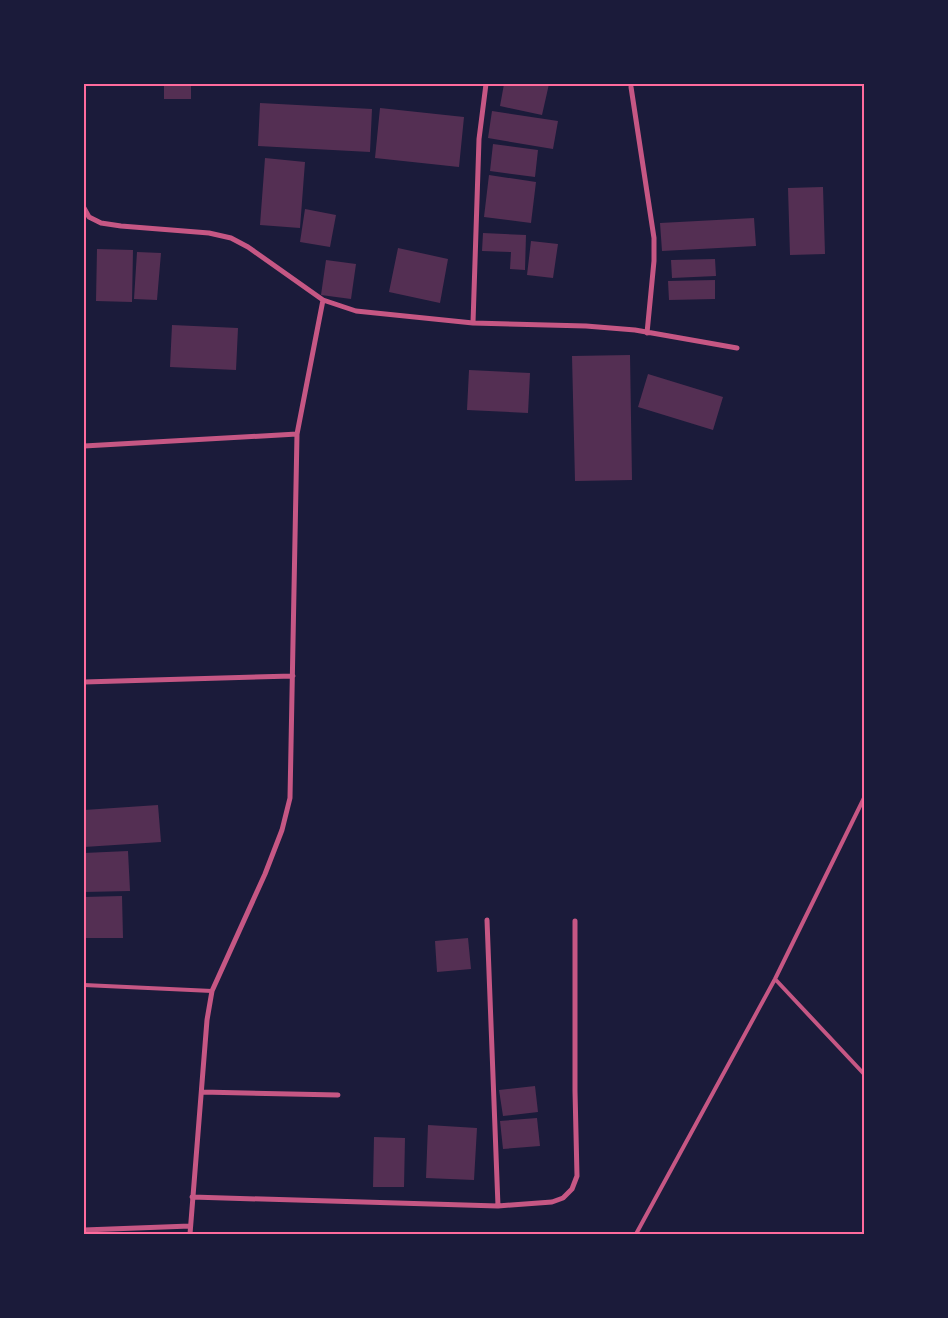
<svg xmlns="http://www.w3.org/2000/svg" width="948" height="1318" viewBox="0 0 948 1318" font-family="Inter,sans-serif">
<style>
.building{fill:#542f53}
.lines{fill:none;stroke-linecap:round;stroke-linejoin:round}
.service{stroke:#c65784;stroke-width:4}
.minor{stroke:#c65784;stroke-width:5}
.neatline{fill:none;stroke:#ff6b9d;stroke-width:2}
</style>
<rect width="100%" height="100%" fill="#1b1b3a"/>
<path class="building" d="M164,84H191V99H164Z
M504,84H549L542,115L500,106Z
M260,103L372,109L370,152L258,146Z
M380,108L464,117L459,167L375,158Z
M492,111L558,121L553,149L488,138Z
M493,144L538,150L535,177L490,171Z
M265,158L305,162L300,228L260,225Z
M489,175L536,182L531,223L484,217Z
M823,187L825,254L790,255L788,188Z
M305,209L336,215L330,247L300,242Z
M754,218L756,246L662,251L660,223Z
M483,233L526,235L525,270L510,269L511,252L482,251Z
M531,241L558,244L553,278L527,275Z
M398,248L448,259L440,303L389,292Z
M97,249L133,250L132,302L96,301Z
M137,252L161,253L157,300L134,299Z
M715,259L716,276L672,278L671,260Z
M326,260L356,264L351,299L321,295Z
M715,280V299L669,300L668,281Z
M172,325L238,328L236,370L170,367Z
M630,355L632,480L575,481L572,356Z
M469,370L530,373L528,413L467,410Z
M648,374L723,397L713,430L638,407Z
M158,805L161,842L84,847V810Z
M128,851L130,891L84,892V853Z
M122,896L123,938H84V897Z
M468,938L471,969L437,972L435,941Z
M535,1086L538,1112L503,1116L499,1090Z
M537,1118L540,1146L503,1149L500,1121Z
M428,1125L477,1128L474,1180L426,1178Z
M374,1137L405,1138L404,1187H373Z"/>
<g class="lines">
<path class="service" d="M775,979L864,1074
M84,985L212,991
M636,1234L775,979L864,798"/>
<path class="minor" d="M631,87L654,238V261L647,333
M84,208L89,217L101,223L121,226L209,233L231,238L248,247L323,300L356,311L473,323L586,326L635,330L737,348
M473,323L479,139L486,84
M84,446L297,434
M84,682L293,676
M487,920L498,1206
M202,1092L338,1095
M192,1197L498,1206L552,1202L563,1198L572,1189L577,1176L575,1091V921
M84,1230L190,1226
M190,1234L207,1020L212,991L265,874L282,830L290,798L297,434L323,300"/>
</g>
<rect width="948" height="1318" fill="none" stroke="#1b1b3a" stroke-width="170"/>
<rect x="85" y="85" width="778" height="1148" class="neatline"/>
</svg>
